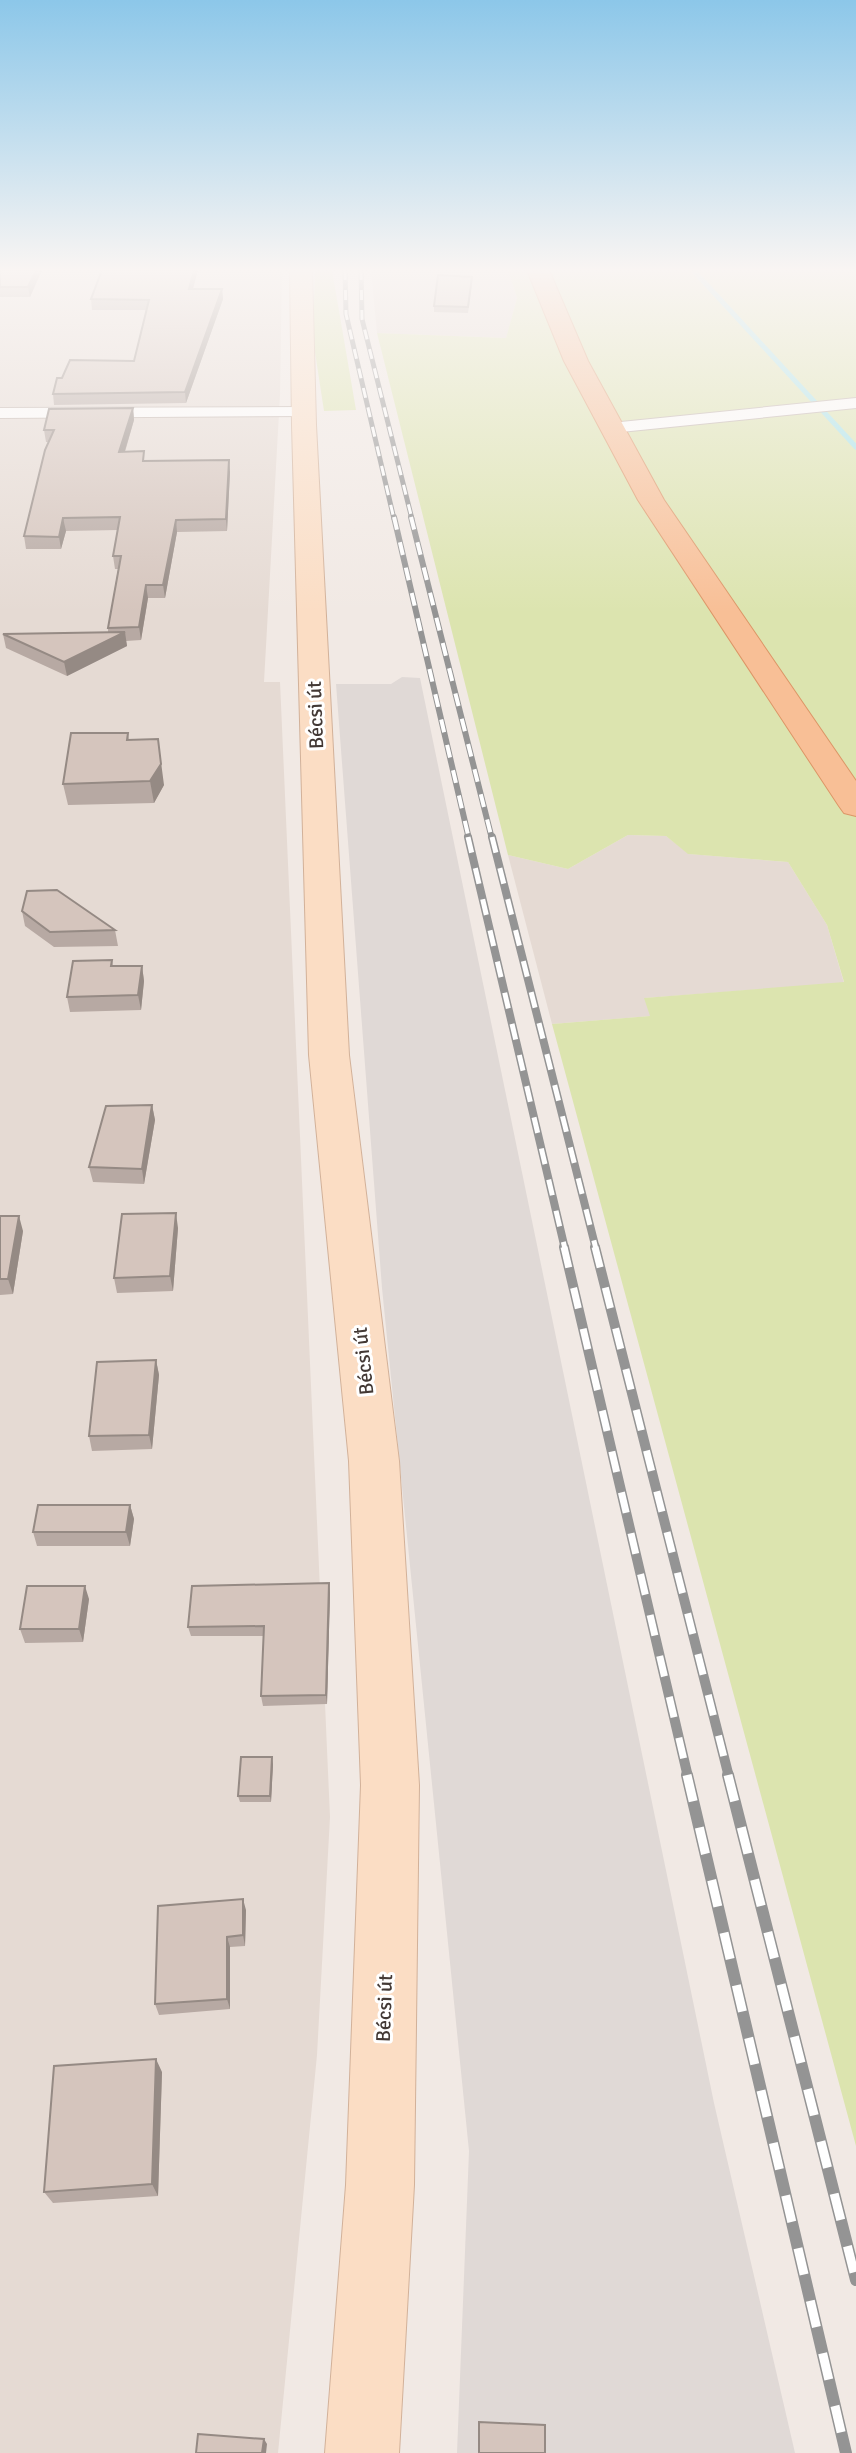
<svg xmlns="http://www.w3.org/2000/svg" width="856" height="2453" viewBox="0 0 856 2453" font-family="Signika,sans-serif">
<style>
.residential{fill:#e5dad3}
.industrial{fill:#e0d9d6}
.green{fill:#dce4af}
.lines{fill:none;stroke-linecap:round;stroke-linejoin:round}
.stream{stroke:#a3e4eb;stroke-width:5}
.street-casing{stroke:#bfb2ab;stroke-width:2}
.secondary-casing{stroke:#d2b199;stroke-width:2}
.primary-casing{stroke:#dc9667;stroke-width:2}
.street{fill:#fff;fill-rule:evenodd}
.secondary{fill:#fbddc4;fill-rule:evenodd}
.primary{fill:#f8bf96;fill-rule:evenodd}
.rail-far4-casing{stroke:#949494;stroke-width:5}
.rail-far3-casing{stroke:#949494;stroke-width:6}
.rail-far2-casing{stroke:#949494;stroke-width:8}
.rail-far1-casing{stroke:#949494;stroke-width:10}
.rail-casing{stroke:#949494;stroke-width:12}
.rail-far4{stroke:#fff;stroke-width:3;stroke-dasharray:10;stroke-linecap:butt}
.rail-far3{stroke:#fff;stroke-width:4;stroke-dasharray:13;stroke-linecap:butt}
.rail-far2{stroke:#fff;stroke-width:5;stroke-dasharray:16;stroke-linecap:butt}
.rail-far1{stroke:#fff;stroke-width:7;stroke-dasharray:21;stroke-linecap:butt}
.rail{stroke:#fff;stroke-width:9;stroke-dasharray:27;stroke-linecap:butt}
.wall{fill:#b7a9a3}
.shaded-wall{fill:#958a84}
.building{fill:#d5c5bd;stroke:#958a84;stroke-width:2}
.labels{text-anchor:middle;stroke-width:6;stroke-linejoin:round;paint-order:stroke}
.street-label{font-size:20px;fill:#433935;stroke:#fff}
</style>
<rect width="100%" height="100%" fill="#f1e9e4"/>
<!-- residential -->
<path class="residential" d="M0 270H282L280 395 264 682H280L330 1817 317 2055 278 2453H0Z
M371 270H508L517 298 506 338 377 333Z
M628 835 666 836 689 854 788 862 827 925 844 983 645 998 651 1016 552 1024 508 855 568 869Z"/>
<!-- industrial -->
<path class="industrial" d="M402 677 420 678 714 2103 795 2453H457L469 2151 382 1288 336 684H391Z"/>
<!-- green -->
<path class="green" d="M315 270H332L356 410 324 411 313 339Z
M508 270H856V2146L552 1024 650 1016 644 998 844 982 827 925 788 862 688 854 666 836 628 835 568 869 508 855 377 333 506 338 517 298Z"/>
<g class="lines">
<!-- stream -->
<path class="stream" d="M693 270 856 447"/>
<!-- street casing -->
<g class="street-casing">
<path id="street" d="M856 398V408L611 433 602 428 611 423Z
M303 407 309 408 312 412 309 416 0 418V408Z"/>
</g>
<!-- secondary casing -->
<g class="secondary-casing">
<path id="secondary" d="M290 270H312L316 425 349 1055 399 1461 419 1785 414 2185 399 2453H325L346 2185 361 1785 349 1461 309 1055 292 425Z"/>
</g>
<!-- primary casing -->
<g class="primary-casing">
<path id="primary" d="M527 270H549L588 361 664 500 856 781V816L844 813 839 806 638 500 564 361Z"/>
</g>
<!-- street -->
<use href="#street" class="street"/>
<!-- secondary -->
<use href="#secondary" class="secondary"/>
<!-- primary -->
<use href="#primary" class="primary"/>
<!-- rail-far4 casing -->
<g class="rail-far4-casing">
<path id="rail-far4" d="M345 270 346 314 394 519
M361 270 362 319 412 519"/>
</g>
<!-- rail-far3 casing -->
<g class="rail-far3-casing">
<path id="rail-far3" d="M394 517 469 839
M411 517 492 839"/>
</g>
<!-- rail-far2 casing -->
<g class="rail-far2-casing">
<path id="rail-far2" d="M468 837 565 1249
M492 837 596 1249"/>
</g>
<!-- rail-far1 casing -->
<g class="rail-far1-casing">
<path id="rail-far1" d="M564 1247 688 1777
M595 1247 729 1777"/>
</g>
<!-- rail casing -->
<g class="rail-casing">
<path id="rail" d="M687 1775 846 2453
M728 1775 856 2280"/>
</g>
<!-- rail-far4 -->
<use href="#rail-far4" class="rail-far4"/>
<!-- rail-far3 -->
<use href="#rail-far3" class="rail-far3"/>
<!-- rail-far2 -->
<use href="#rail-far2" class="rail-far2"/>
<!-- rail-far1 -->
<use href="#rail-far1" class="rail-far1"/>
<!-- rail -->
<use href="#rail" class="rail"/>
</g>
<!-- wall -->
<path class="wall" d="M0 270H42L30 297H0Z
M102 270H198L193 289H222L223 299 186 403 54 405 53 394 62 378 134 361 146 310H92L91 299Z
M472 283 468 313 434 312V306Z
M133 408 134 420 125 452 146 461 230 472 227 531 177 532 165 598H148L141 640 126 641 127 646 67 676 6 648 3 634 108 632V628L118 569H115L113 556 118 530 66 531 61 549H26L24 536 49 442H46L44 430Z
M128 733 129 740 164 785 154 803 68 805 63 784Z
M22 911 115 930 118 946 54 947 25 926Z
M112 960 113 966H142L144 981 141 1010 70 1012 67 997Z
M152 1105 155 1120 144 1184 93 1182 89 1167Z
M0 1216 23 1231 13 1294 0 1295Z
M178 1228 173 1291 117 1293 114 1278Z
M156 1360 159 1375 152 1449 92 1451 89 1436Z
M130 1505 134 1519 130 1546H37L33 1532Z
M329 1583 330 1593 327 1704 263 1706 261 1696 264 1636H191L188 1627Z
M89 1599 83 1642 25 1643 20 1629Z
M273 1764 271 1802H240L238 1796Z
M246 1910 245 1946 230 1947V2009L159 2015 155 2004Z
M162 2072 158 2196 53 2203 44 2192Z"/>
<!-- shaded-wall -->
<path class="shaded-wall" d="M36 270H42L30 297 28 287Z
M194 270H198L190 299 189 289Z
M222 289 223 299 186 403 185 392Z
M133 408 134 420 121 464 119 452Z
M229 460 230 472 227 531 226 519Z
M63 518 66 531 61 549 59 537Z
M176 520 177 532 165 598 163 585Z
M146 585 148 598 141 640 139 627Z
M125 632 127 646 67 676 64 662Z
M158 739 164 785 154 803 150 781Z
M142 966 144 981 141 1010 138 995Z
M152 1105 155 1120 144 1184 142 1169Z
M176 1213 178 1228 173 1291 170 1276Z
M19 1216 23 1231 13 1294 8 1279Z
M156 1360 159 1375 152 1449 149 1435Z
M130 1505 134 1519 130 1546 126 1532Z
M329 1583 330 1593 327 1704 326 1695Z
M85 1586 89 1599 83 1642 79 1629Z
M272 1757 273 1764 271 1802 270 1796Z
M243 1899 246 1910 245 1946 243 1935Z
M227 1937 230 1947V2009L227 1999Z
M156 2059 162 2072 158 2196 152 2184Z
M264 2439 267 2444 266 2453H262Z"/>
<!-- building -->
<path class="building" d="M0 270H36L28 287H0Z
M102 270H194L189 289H222L185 392 53 394 57 378H62L70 360 134 361 149 300 91 299Z
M438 275 472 277 468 307 434 306Z
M133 408 119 452 144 451 143 461 229 460 226 519 176 520 163 585H146L139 627 108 628 121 556H113L120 517 63 518 59 537 24 536 45 450 54 430H44L49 409Z
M125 632 64 662 3 634Z
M71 733H128L127 740 158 739 161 764 150 781 63 784Z
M57 890 115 930 50 932 22 911 27 891Z
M112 960 111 966H142L138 995 67 997 73 961Z
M152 1105 142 1169 89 1167 106 1106Z
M176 1213 170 1276 114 1278 122 1214Z
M0 1216H19L8 1279H0Z
M156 1360 149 1435 89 1436 97 1362Z
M38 1505H130L126 1532H33Z
M329 1583 326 1695 261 1696 264 1626 188 1627 192 1586Z
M27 1586H85L79 1629H20Z
M241 1757H272L270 1796H238Z
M243 1899V1935L227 1937V1999L155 2004 158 1906Z
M156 2059 152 2184 44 2192 54 2066Z
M479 2422 545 2425V2453H479Z
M198 2434 264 2439 262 2453H196Z"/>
<!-- sky -->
<linearGradient id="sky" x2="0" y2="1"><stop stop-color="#8cc7e9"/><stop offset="0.44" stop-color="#f9f5f3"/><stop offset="1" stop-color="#f9f5f3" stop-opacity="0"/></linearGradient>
<rect width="856" height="613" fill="url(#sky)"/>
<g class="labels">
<!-- street labels -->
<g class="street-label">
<text transform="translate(315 715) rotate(-92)" y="7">Bécsi út</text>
<text transform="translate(363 1361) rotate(-96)" y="7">Bécsi út</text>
<text transform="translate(384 2008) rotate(-88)" y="7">Bécsi út</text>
</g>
</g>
</svg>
